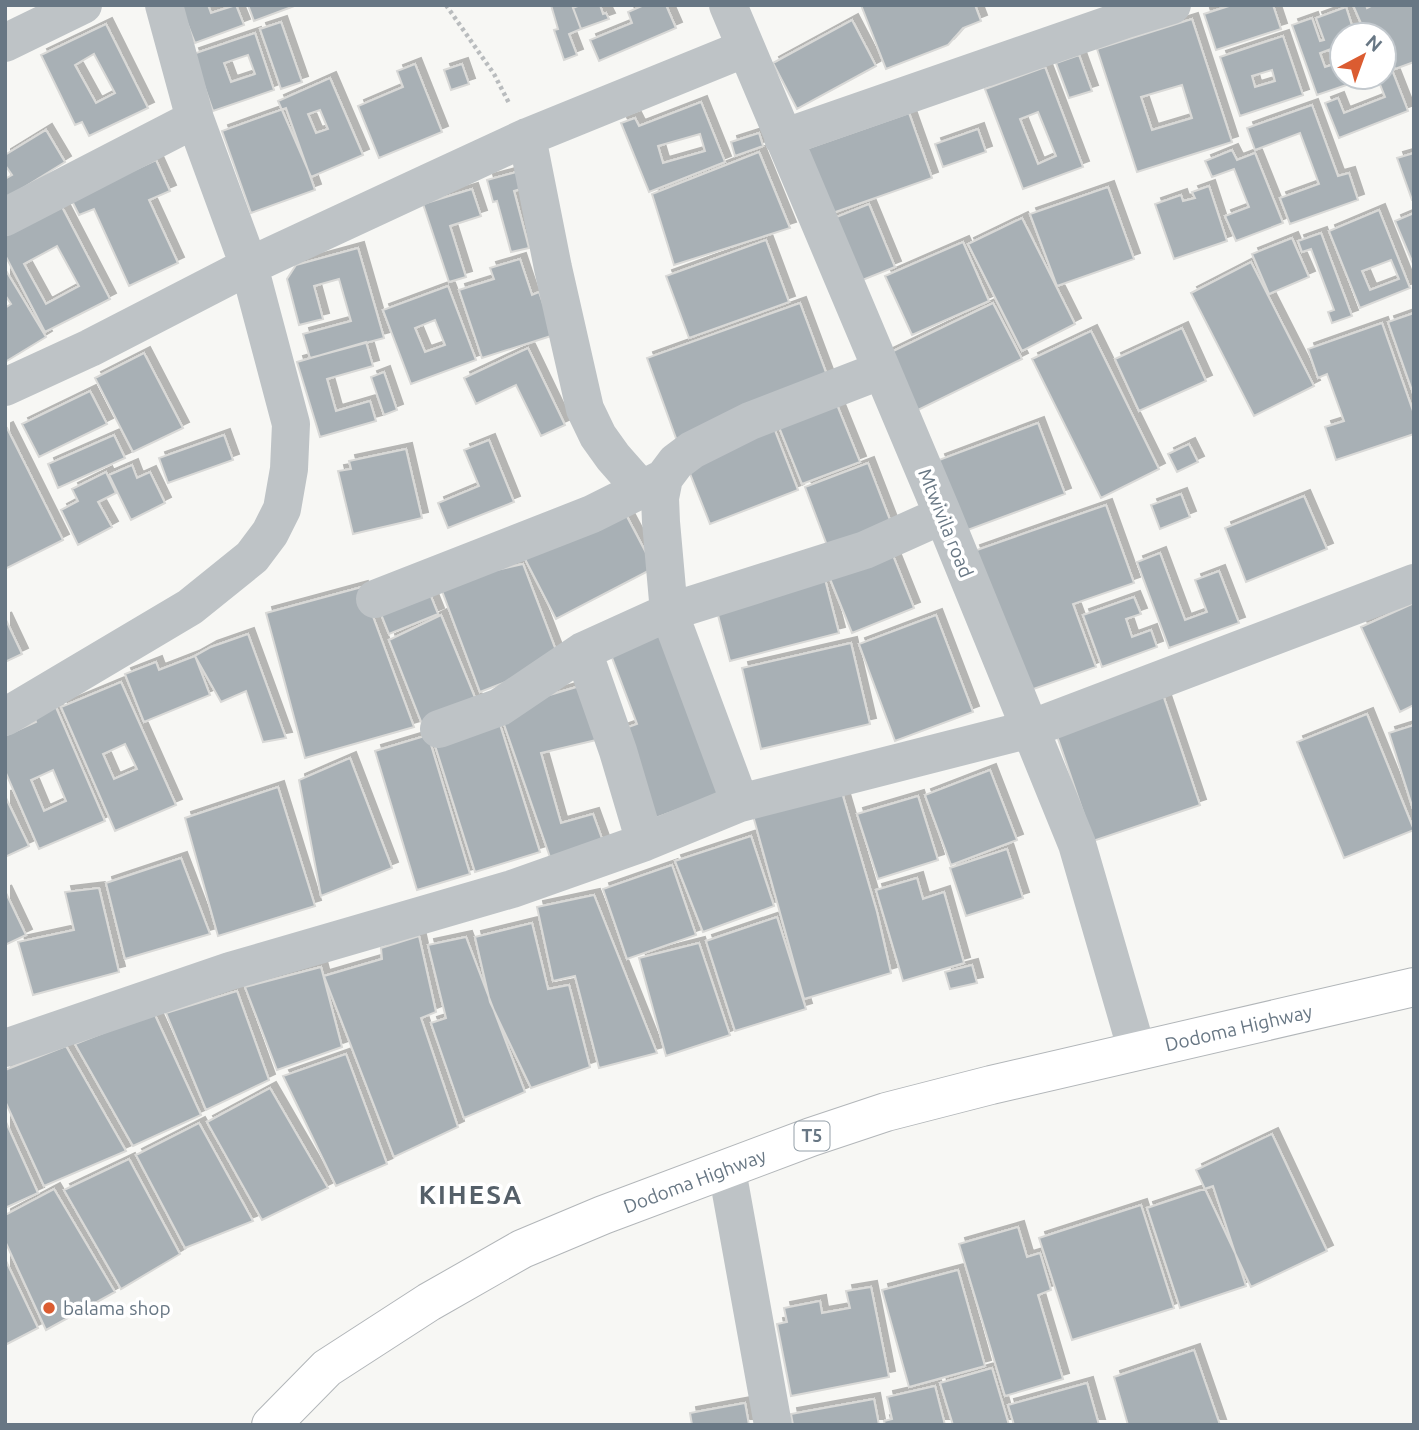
<svg xmlns="http://www.w3.org/2000/svg" width="1419" height="1430" viewBox="0 0 1419 1430" font-family="Ubuntu,sans-serif">
<style>
.building{fill:#a8b0b5;stroke:#d9d9d7;stroke-width:2;fill-rule:evenodd;filter:url(#shadow)}
.lines{fill:none;stroke-linecap:round;stroke-linejoin:round}
.highway-casing{stroke:#b2b6b9;stroke-width:40}
.path{stroke:#b9bcbe;stroke-width:4.5;stroke-dasharray:3.5 3.5;stroke-linecap:butt}
.minor{stroke:#bec3c6;stroke-width:38}
.highway{stroke:#fff;stroke-width:38}
.poi-dot{fill:#db5c31;stroke:#fff;stroke-width:2.5}
.labels{text-anchor:middle;stroke-width:7;stroke-linejoin:round;paint-order:stroke}
.shield{fill:#fff;stroke:#95a0a9;stroke-width:2}
.shield-label{font-size:18px;font-weight:bold;fill:#687784}
.street-label{font-size:19px;fill:#687784;stroke:#fff}
.poi-label{font-size:19px;fill:#687784;stroke:#fff;text-anchor:start}
.district-label{font-size:26px;font-weight:bold;letter-spacing:2px;fill:#556069;stroke:#fff}
</style>
<defs>
<filter id="shadow"><feDropShadow dx="6" dy="-6" stdDeviation="0" flood-color="#0004"/></filter>
</defs>
<rect width="100%" height="100%" fill="#f7f7f4"/>
<!-- building -->
<path class="building" d="M180 5H208L211 13 236 5 244 25 195 43Z
M248 5H297L254 21Z
M551 5H572L581 29 569 34 577 55 564 60 554 30 558 29Z
M580 5H600L603 14 606 13 609 19 581 29 573 8Z
M644 5H666L676 28 599 61 590 40 632 23 628 12Z
M861 5H975L981 21 963 28 948 45 886 69Z
M1232 5H1273L1281 29 1216 50 1204 14Z
M1353 5H1366L1367 8 1373 5H1414V62L1395 69 1384 44V35H1366Z
M1346 7 1355 35H1342V77H1370L1317 95 1292 25 1312 18 1320 41 1324 40 1316 18ZM1336 47 1341 62 1325 67 1320 53Z
M1192 19 1232 142 1137 172 1097 49ZM1182 85 1192 118 1152 130 1141 97Z
M852 20 876 66 797 109 773 63Z
M281 22 302 82 281 89 260 29Z
M106 24 148 108 89 136 82 122 75 125 41 55ZM94 54 115 93 96 103 75 65Z
M255 33 274 90 213 111 193 54ZM248 55 255 74 231 82 224 63Z
M1283 36 1303 95 1240 116 1220 57ZM1272 70 1275 81 1255 87 1252 76Z
M1079 55 1092 91 1069 98 1056 63Z
M415 64 442 132 379 158 358 106 403 87 397 71Z
M462 64 469 84 451 90 444 70Z
M1390 65 1408 111 1339 138 1325 103 1338 98 1344 113 1385 97 1377 77H1384V67Z
M1045 67 1083 167 1023 189 985 89ZM1038 112 1056 156 1038 164 1020 119Z
M330 78 363 155 311 177 278 101ZM320 110 328 129 316 133 308 114Z
M701 102 725 162 649 192 621 123 635 118 639 126ZM700 134 705 151 663 163 658 146Z
M1312 105 1338 176 1349 173 1358 200 1290 224 1280 198 1319 184 1300 133 1255 150 1247 128Z
M286 108 315 190 251 213 222 131Z
M909 113 932 178 827 215 803 150Z
M978 129 986 152 943 167 935 144Z
M46 130 65 162 5 199V179L12 175 5 165V155Z
M759 133 763 146 735 156 731 142Z
M1232 150 1237 160 1255 153 1283 223 1236 241 1225 216 1249 207 1234 169 1212 177 1205 161Z
M759 152 790 228 674 265 652 194Z
M1414 153V200H1412L1397 158Z
M156 160 170 191 149 200 178 263 129 286 94 209 79 215 71 199Z
M520 171 524 188 514 191 529 248 511 252 497 201 493 202 487 180Z
M1209 186 1227 241 1174 259 1155 204 1181 195 1183 201 1195 198 1192 192Z
M1108 187 1134 259 1057 286 1030 214Z
M472 189 481 216 450 226 466 277 449 282 423 204Z
M869 204 895 267 855 283 829 220Z
M62 207 110 299 45 332 5 255V236ZM57 246 79 286 46 304 24 264Z
M1379 210 1410 288 1360 308 1329 231ZM1391 260 1399 279 1370 290 1362 271Z
M1414 213V266L1395 221Z
M1022 218 1075 324 1022 351 968 244Z
M1321 233 1352 316 1332 323 1328 312 1334 310 1311 249 1302 252 1298 241Z
M1292 238 1309 277 1269 294 1252 254Z
M766 240 789 302 689 338 666 276Z
M963 242 989 301 912 335 885 276Z
M358 248 384 338 310 358 303 334 351 321 339 279 314 286 323 319 299 325 287 279 296 265Z
M520 259 532 295 539 292 554 335 482 358 459 290 494 279 490 268Z
M1251 262 1314 386 1254 416 1191 293Z
M5 269 46 337 5 362V308L11 304 5 295Z
M448 286 476 360 411 384 383 310ZM435 320 445 345 425 352 415 328Z
M800 303 831 386 677 441 647 358Z
M993 303 1022 359 916 411 887 354Z
M1414 313V396L1388 322Z
M1382 323 1414 414V434L1336 460 1325 427 1344 421 1327 374 1318 378 1308 349Z
M1182 328 1206 381 1139 411 1115 359Z
M1091 331 1159 469 1101 498 1032 359Z
M366 342 373 366 327 379 336 411 370 401 376 421 320 437 297 362Z
M528 348 565 425 541 436 516 385 476 404 464 378Z
M144 353 183 428 133 452 95 378Z
M384 372 397 410 384 415 371 377Z
M90 391 107 424 39 457 22 424Z
M833 395 860 462 802 484 775 417Z
M1038 423 1065 494 965 531 939 460Z
M7 428 63 540 5 569V429Z
M774 428 798 490 710 524 685 461Z
M114 435 125 458 58 488 48 464Z
M224 435 233 460 168 483 159 458Z
M489 440 514 502 448 528 438 503 479 486 464 450Z
M1189 444 1198 462 1177 472 1168 454Z
M406 449 422 518 353 534 338 471 351 469 349 461Z
M868 463 895 533 831 556 805 487Z
M132 465 137 478 150 472 165 503 131 520 109 475Z
M106 472 116 493 98 502 112 527 78 545 61 510 78 501 72 489Z
M1181 494 1190 517 1160 529 1151 505Z
M1304 496 1327 549 1246 582 1225 528Z
M1106 505 1134 583 1073 604 1096 667 1025 692 974 551Z
M623 509 654 568 556 619 525 559Z
M888 543 914 608 852 633 826 569Z
M1160 553 1185 620 1207 612 1195 580 1219 571 1239 623 1169 648 1137 562Z
M523 564 560 661 480 692 439 583Z
M822 568 839 633 730 661 713 596Z
M426 584 438 614 389 634 377 604Z
M362 587 414 727 305 758 266 613Z
M1134 597 1141 614 1126 619 1132 637 1151 630 1157 647 1102 667 1083 615Z
M1414 603V705L1400 712 1361 627Z
M441 615 476 700 422 724 389 640Z
M936 615 973 712 895 741 859 644Z
M5 618 22 654 5 662Z
M668 624 731 790 653 819 620 730 637 724 608 647Z
M248 634 286 738 263 742 246 691 221 702 195 656 211 647Z
M851 643 870 724 761 749 742 668Z
M195 656 210 695 144 722 125 674 156 662 159 670Z
M121 682 176 805 115 831 61 707ZM125 744 137 769 114 779 103 754Z
M590 683 609 737 541 753 561 823 593 814 605 847 551 860 499 710Z
M1162 692 1200 805 1093 841 1054 727Z
M55 705 105 821 39 849 5 771V729L7 735 36 722 33 714ZM53 770 66 801 44 811 31 780Z
M1367 714 1414 830 1344 858 1297 742Z
M497 715 540 852 475 872 432 736Z
M1414 725V812L1389 733Z
M428 735 470 874 417 890 375 751Z
M350 758 392 868 321 896 299 780Z
M990 770 1017 840 951 865 925 795Z
M840 786 877 912 891 973 804 999 752 812Z
M278 787 315 906 218 936 185 818Z
M5 796 29 846 5 857Z
M918 796 938 860 878 879 857 814Z
M751 836 774 906 703 932 675 861Z
M1007 849 1023 898 966 916 950 868Z
M181 858 210 934 125 959 106 883Z
M672 865 696 935 627 959 603 889Z
M917 878 923 899 944 892 964 963 903 981 876 890Z
M99 888 119 972 33 995 18 942 74 930 65 892Z
M5 891 26 935 5 945Z
M594 895 657 1053 599 1068 575 976 553 981 537 907Z
M777 917 806 1009 735 1031 706 941Z
M532 923 548 989 569 985 590 1067 531 1088 490 1002 475 937Z
M419 936 436 1012 421 1018 458 1127 394 1157 324 976 382 959 381 948Z
M466 937 525 1092 464 1118 431 1023 446 1018 428 945Z
M699 943 730 1035 666 1056 639 958Z
M972 965 977 983 950 989 945 972Z
M321 967 342 1047 277 1070 245 987Z
M237 991 269 1080 206 1110 166 1013Z
M154 1013 201 1115 133 1146 75 1044Z
M66 1046 126 1151 44 1186 5 1101V1070Z
M346 1054 387 1164 336 1186 283 1076Z
M270 1088 328 1188 262 1220 207 1122Z
M5 1120 38 1193 5 1208Z
M199 1123 253 1221 185 1248 136 1155Z
M1272 1134 1327 1251 1251 1287 1196 1170Z
M129 1159 180 1254 121 1289 64 1190Z
M1213 1186 1246 1286 1180 1308 1147 1208Z
M54 1189 115 1292 46 1330 5 1241V1215Z
M1141 1205 1174 1308 1072 1340 1039 1238Z
M1018 1227 1027 1257 1040 1253 1051 1290 1038 1295 1063 1379 1005 1396 959 1244Z
M5 1259 38 1328 5 1345Z
M958 1270 985 1366 909 1387 882 1290Z
M871 1287 889 1377 791 1396 777 1324 787 1322 784 1308 820 1301 822 1313 850 1308 846 1291Z
M1194 1350 1220 1425H1128L1114 1377Z
M992 1368 1009 1425H953L940 1383Z
M1087 1383 1099 1425H1014L1008 1405Z
M935 1386 945 1425H885L884 1421 892 1419 887 1397Z
M874 1399 879 1425H793L791 1414Z
M745 1403 749 1425H692L690 1413Z"/>
<g class="lines">
<!-- highway casing -->
<g class="highway-casing">
<g id="highway">
<path id="s1" d="M271 1425 327 1368 429 1302 522 1249 603 1215 811 1137 886 1112 991 1085 1414 987"/>
</g>
</g>
<!-- path -->
<path class="path" d="M446 5 494 74 510 105"/>
<!-- minor -->
<path class="minor" d="M728 5 943 515 1077 844 1137 1051
M5 43 83 5
M527 137 553 268 585 409 598 436 613 457 642 490
M783 138 1126 19 1172 5
M5 217 195 119
M5 387 90 348 249 266 432 181 527 137 746 48
M375 599 592 514 662 479
M583 651 618 751 645 842
M5 717 190 607 252 557 270 533 282 509 289 469 291 424 249 266 195 119 164 5
M439 729 500 707 583 651 669 612 865 550 943 515
M740 803 669 612 661 522 660 498 664 478 676 462 692 450 750 421 882 370
M5 1048 230 971 512 889 645 842 740 803 1030 729 1414 583
M727 1170 773 1425"/>
<!-- highway -->
<use href="#highway" class="highway"/>
</g>
<!-- markers -->
<circle class="poi-dot" cx="49" cy="1308" r="7"/>
<g class="labels">
<!-- shield labels -->
<rect class="shield" x="794.5" y="1121.5" width="35" height="29" rx="5"/>
<g class="shield-label">
<text x="812" y="1142">T5</text>
</g>
<!-- street labels -->
<g class="street-label">
<text transform="translate(946 523) rotate(68)" y="7">Mtwivila road</text>
<text dy="7" stroke="none"><textPath href="#s1" startOffset="1060">Dodoma Highway</textPath></text>
<text dy="7" stroke="none"><textPath href="#s1" startOffset="494">Dodoma Highway</textPath></text>
</g>
<!-- poi labels -->
<g class="poi-label">
<text x="63" y="1315">balama shop</text>
</g>
<!-- district labels -->
<g class="district-label">
<text x="471" y="1204">KIHESA</text>
</g>
</g>
<!-- border -->
<rect width="1419" height="1430" fill="none" stroke="#687784" stroke-width="14"/>
<!-- north arrow -->
<g transform="translate(1363 56) rotate(41)"><circle r="33" fill="#ffffff" stroke="#c3c9ce" stroke-width="2"/>
<path d="M0-5L12 26L0 18L-12 26Z" fill="#db5c31"/>
<text y="-10" font-size="19" font-weight="bold" text-anchor="middle" fill="#687784">N</text>
</g>
</svg>
